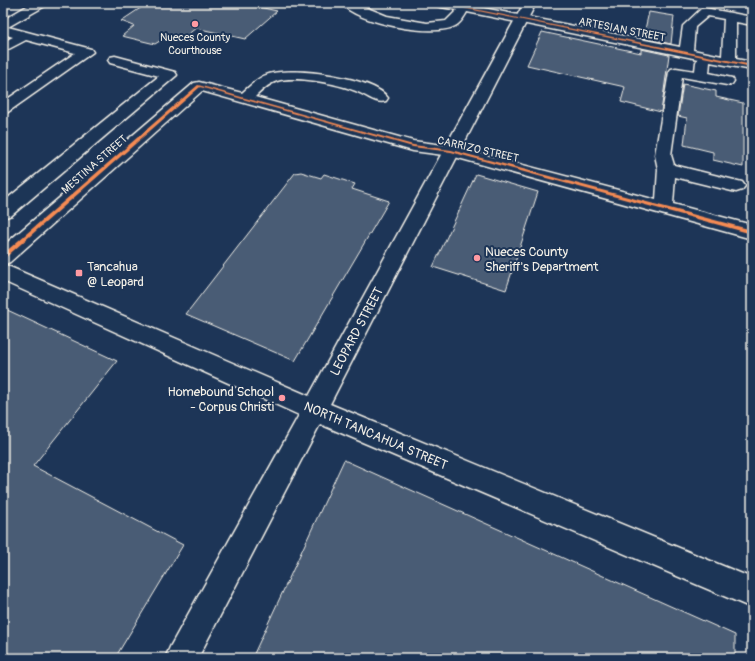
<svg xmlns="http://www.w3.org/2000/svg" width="755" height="661" viewBox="0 0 755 661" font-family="Pangolin,sans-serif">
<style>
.building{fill:#485b74;stroke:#f4f1e8}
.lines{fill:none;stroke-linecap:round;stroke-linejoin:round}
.minor-casing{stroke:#f4f1e8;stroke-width:3}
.major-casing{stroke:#f4f1e8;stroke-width:3}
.minor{fill:#1d3557;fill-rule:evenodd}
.major{fill:#1d3557;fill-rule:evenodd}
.cycleway-casing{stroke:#1d3557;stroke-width:3}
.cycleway{fill:#f68b52;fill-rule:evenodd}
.poi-dot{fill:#ff9aa2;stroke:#1d3557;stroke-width:1.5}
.labels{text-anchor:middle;stroke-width:4;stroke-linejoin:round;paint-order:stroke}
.far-street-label{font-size:11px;fill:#f4f1e8;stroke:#1d3557}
.far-poi-label{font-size:11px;fill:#f4f1e8;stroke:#1d3557}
.poi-label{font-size:13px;fill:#f4f1e8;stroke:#1d3557;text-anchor:start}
.street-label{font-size:13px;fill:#f4f1e8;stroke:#1d3557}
</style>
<rect width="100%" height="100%" fill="#1d3557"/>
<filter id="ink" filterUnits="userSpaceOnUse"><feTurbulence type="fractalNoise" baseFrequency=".025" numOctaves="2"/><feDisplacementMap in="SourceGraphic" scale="8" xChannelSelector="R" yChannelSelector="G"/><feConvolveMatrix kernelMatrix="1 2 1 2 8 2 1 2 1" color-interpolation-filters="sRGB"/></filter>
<g filter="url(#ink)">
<!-- building -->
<path class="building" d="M148 3H241L277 11 245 39 196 28 183 38 169 35 155 44 122 36 134 26 121 21Z
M649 12 674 16 671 44 643 38Z
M542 32 641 53V49L669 55 661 112 621 102 625 87 527 65Z
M683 84 716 91V97L743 103V167L713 160V152L684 145 687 118 678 116Z
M301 172 321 178 324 174 355 184 352 189 389 201 295 361 186 314 295 173Z
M476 174 538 192 506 290 433 267Z
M3 308 117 361 33 466 183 545 115 658H3Z
M344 460 735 635V658H252Z"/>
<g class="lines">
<!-- minor casing -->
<g class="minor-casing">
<path id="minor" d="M32 3H47L45 6 8 27 91 49 93 52 8 112 3 114V102L75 53 26 40 3 52V42L13 37 3 34V20Z
M341 3H355L387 16 427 23 446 21 457 10 436 6 434 3H458L680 47 683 26 701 9 705 8 752 17V25L736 22V59L752 62V70L710 62 709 73 732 78 734 81 732 84 727 85 682 77 671 155 674 165 742 182 745 186 742 190 736 192 675 177 673 204 752 225V239L451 156 413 151 202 91 10 262 3 265V246L194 83 199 82 242 93C250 86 258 77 269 74 292 66 374 77 388 98L386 101C376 104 368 96 358 92 341 84 295 75 277 81 268 84 261 91 255 97L413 141 451 146 656 200 658 169 655 155 669 72 671 69 676 68 695 71 696 62 698 59 467 12C464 17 461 23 455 26 434 38 355 23 341 3ZM708 16 724 19 722 56 693 50 695 27Z
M115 56 175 72 177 75 12 215 6 217 3 216V202L159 76 110 63 108 60 110 57Z"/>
</g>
<!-- major casing -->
<g class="major-casing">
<path id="major" d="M524 3H536L330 404 752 578V608L320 424 198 658H165L170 647 299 415 3 281V264L309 396Z"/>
</g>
<!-- minor -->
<use href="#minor" class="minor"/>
<!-- major -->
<use href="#major" class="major"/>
<!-- cycleway casing -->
<g class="cycleway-casing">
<path id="cycleway" d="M439 3H444L752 65V67Z
M198 85 413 145 451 150 752 230V234L451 152 413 147 200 87 5 258 3 259V254Z"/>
</g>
<!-- cycleway -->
<use href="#cycleway" class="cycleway"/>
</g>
</g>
<!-- markers -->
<g class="poi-dot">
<circle cx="195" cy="24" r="4"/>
<circle cx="477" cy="258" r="4"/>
<rect x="75" y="269" width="8" height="8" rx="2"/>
<circle cx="282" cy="398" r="4"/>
</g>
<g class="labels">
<!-- far-street labels -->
<g class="far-street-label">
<text transform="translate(622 29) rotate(11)" y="4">ARTESIAN STREET</text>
<text transform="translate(478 149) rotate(13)" y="4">CARRIZO STREET</text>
<text transform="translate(94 164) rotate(-41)" y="4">MESTINA STREET</text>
</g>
<!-- far-poi labels -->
<g class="far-poi-label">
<text x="195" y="41">Nueces County<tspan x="195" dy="13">Courthouse</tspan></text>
</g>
<!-- poi labels -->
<g class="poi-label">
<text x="485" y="256">Nueces County<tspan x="485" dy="15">Sheriff's Department</tspan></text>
<text x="87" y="271">Tancahua<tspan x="87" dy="15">@ Leopard</tspan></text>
<text x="274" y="396" text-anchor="end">Homebound School<tspan x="274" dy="15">- Corpus Christi</tspan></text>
</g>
<!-- street labels -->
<g class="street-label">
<text transform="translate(356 331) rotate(-62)" y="5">LEOPARD STREET</text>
<text transform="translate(376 435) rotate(23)" y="5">NORTH TANCAHUA STREET</text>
</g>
</g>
<!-- margin -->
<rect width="755" height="661" fill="none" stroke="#1d3557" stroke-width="16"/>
<rect x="8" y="8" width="739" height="645" fill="none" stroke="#f4f1e8" stroke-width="1.5" filter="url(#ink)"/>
</svg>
